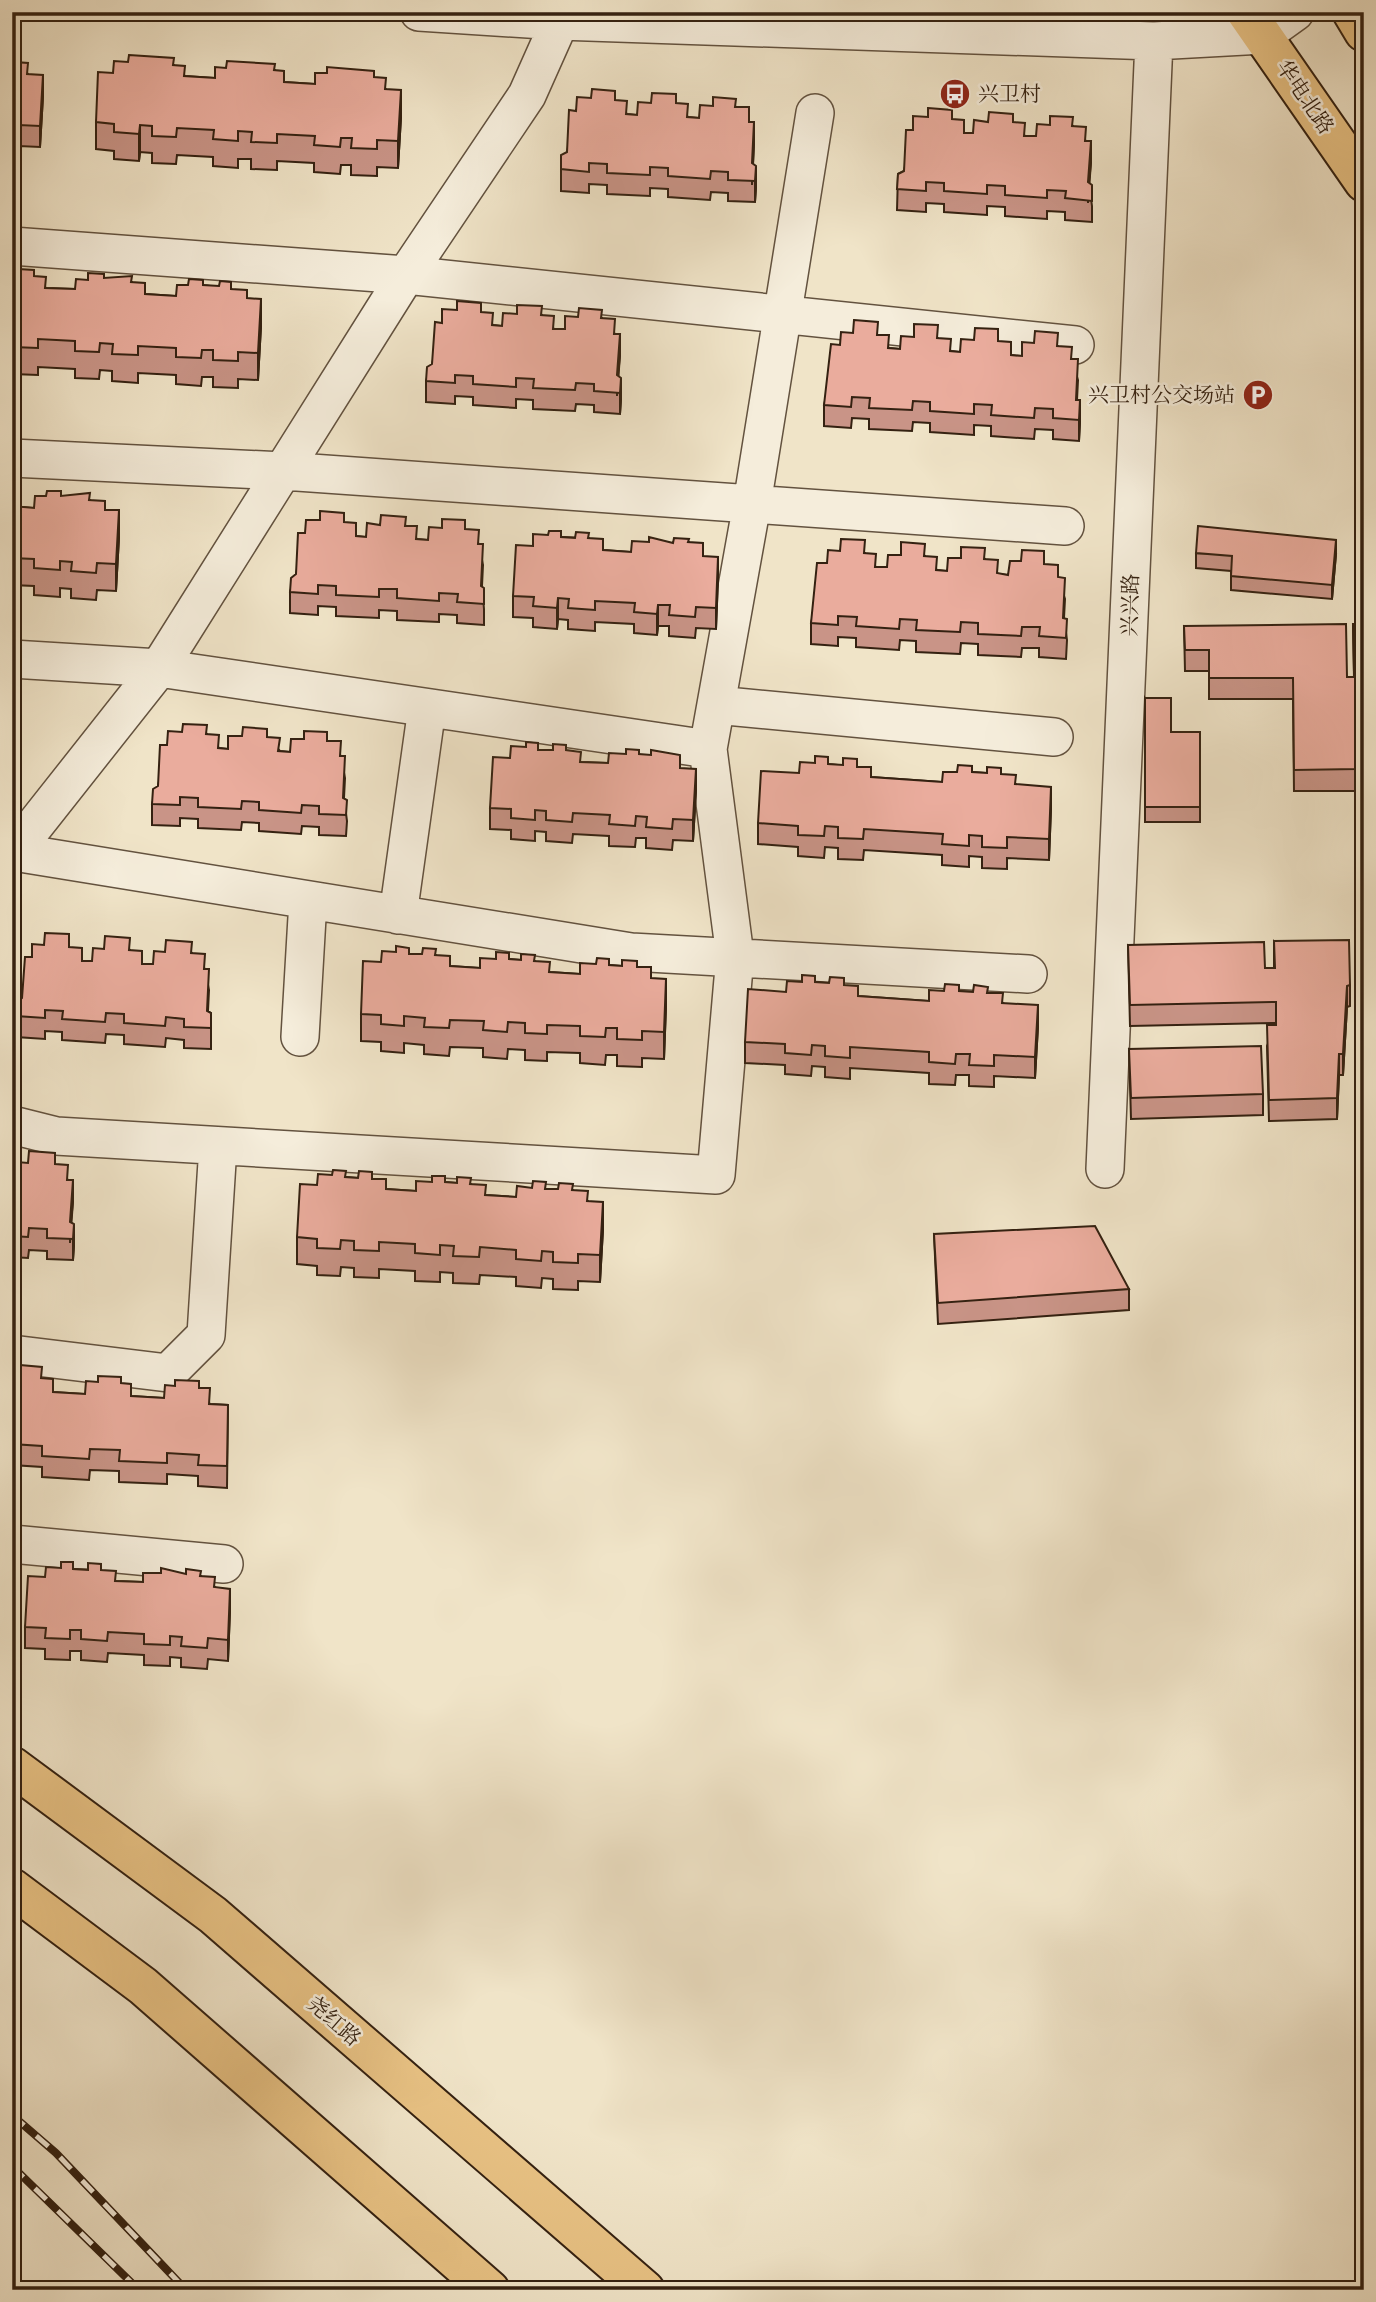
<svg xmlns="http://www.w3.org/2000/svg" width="1376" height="2302" viewBox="0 0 1376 2302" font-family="'IM FELL French Canon','Noto Serif SC',serif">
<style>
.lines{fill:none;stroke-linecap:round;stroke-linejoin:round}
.minor-casing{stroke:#63523f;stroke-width:40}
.major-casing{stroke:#342111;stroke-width:42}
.minor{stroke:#f5eddb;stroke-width:37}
.major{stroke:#e8c284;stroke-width:38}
.rail-casing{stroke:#342111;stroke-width:8}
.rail{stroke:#f5eddb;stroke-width:5;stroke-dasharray:16;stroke-linecap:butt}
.wall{fill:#c99487;stroke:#342111;stroke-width:2}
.shaded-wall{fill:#a4786e;stroke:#342111;stroke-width:2}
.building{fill:#eaac9d;stroke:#342111;stroke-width:2}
.labels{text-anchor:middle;stroke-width:5;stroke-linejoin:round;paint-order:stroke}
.poi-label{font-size:21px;fill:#342111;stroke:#f5eddb;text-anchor:start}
.street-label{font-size:21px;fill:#342111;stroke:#f5eddb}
</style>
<rect width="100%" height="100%" fill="#f0e4c8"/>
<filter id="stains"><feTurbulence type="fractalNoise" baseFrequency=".00286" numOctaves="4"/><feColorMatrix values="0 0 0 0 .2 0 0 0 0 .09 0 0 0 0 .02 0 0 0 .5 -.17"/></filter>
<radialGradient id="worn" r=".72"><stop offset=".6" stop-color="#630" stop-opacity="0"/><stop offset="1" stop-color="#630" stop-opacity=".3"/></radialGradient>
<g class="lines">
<!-- minor casing -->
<g class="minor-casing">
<path id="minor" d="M419 12 559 21 1154 41 1263 35 1295 12
M12 246 406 275 1075 345
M12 458 283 471 1065 526
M12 659 159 668 708 749
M716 705 1054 737
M14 852 631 952 1028 974
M12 854 159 668 406 275 527 95 564 12
M398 915 427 708
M300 1037 308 900
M12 1125 56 1136 716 1175 735 956 708 749 752 504 815 113
M1105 1169 1154 41
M12 1354 168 1373 206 1335 218 1146
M12 1544 224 1564"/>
</g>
<!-- major casing -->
<g class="major-casing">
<path id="major" d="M1246 12 1364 182
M1352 12 1364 32
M12 1766 213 1915 645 2290
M12 1888 143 1986 490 2290"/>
</g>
<!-- minor -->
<use href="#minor" class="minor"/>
<!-- major -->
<use href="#major" class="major"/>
<!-- rail casing -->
<g class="rail-casing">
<path id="rail" d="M12 2115 56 2153 186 2290
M12 2166 139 2290"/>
</g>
<!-- rail -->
<use href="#rail" class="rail"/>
</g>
<!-- wall -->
<path class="wall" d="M12 55 16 62 28 74 43 96 40 147 19 146V156L12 155Z
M174 65 185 76 215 78 275 70 284 82 315 84 374 77 386 89 401 117 398 168 377 167V176L351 175V165H341L340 174 314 172V163L277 161V170L251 169V159H238V168L213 166V157L177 155 176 164 152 163V153L140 152 139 161 114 159V151L96 149V122L113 73Z
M615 100 627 114 637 115 676 103 688 117 699 118 736 107 749 122 754 143 753 164 756 187 755 202 728 201V193L711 192 710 200 668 197V189L650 188V196L607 194V185L589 184V193L561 191V169L567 152 576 111Z
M952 119 964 133H973L1013 122 1025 136H1036L1073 126 1086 141 1091 162 1089 183 1092 206V222L1065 220V212L1047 211V219L1005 216V207L987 206V215L944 212V204L926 203V212L897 210 898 174 904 171 913 130Z
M12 273 34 276 46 288 75 289 88 280 104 278 132 282 145 294 176 296 188 285H203L231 289 247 298 261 326 258 380 238 379V388L213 387V377H202L201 386 176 384V375L138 373V383L112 381V371L100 370 99 379 75 378V369L38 367V375L13 374Z
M457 310 481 312 493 325 502 326 542 315 554 329H565L602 318 615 334 620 355 618 376 621 399 620 414 594 412V405L576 404 575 411 533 409V400L516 399V408L473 405V397L455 396V404L426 402V381L432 364 442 323Z
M853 333 878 335 889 348 900 349 938 338 951 351 960 352 998 341 1011 355 1022 356 1058 346 1072 359 1078 380 1077 400 1080 421 1079 441 1053 439V430L1035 429 1034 439 991 436V426L974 425V435L930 432V423L913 422 912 431 869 429V419L852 418 851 428 824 426V405L840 345Z
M46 496H61L90 500 105 510 119 537 116 591 97 590 96 600 71 598V589L60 588V597L34 595V586L12 585V506L34 508Z
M344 522 356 536 366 537 406 526 417 539 428 540 465 529 479 544 483 565 482 586 484 609V625L457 623V615L439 614V622L397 620V611L379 610V618L336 616V607L318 606V615L290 613V592L296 574 305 533Z
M561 537 589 538 603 550 631 552 673 543 689 542 703 556 718 578 716 629 696 628 695 638 669 636V626H658L657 635 634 633V624L595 622V631L568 629V620L558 619 557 629 533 627V618L513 617V596L533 546Z
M840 551 865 553 876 567H887L925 556 937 570 947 571 985 559 998 574 1008 575 1044 564 1058 577 1065 599 1064 618 1067 640 1066 659 1039 657V648H1022L1021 657 978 655V644L961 643 960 654 916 652V641L900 640 899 650 856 647V638L838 637V646L811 644V623L827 563Z
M1196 553 1336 554 1332 599 1231 590V571L1196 568Z
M1353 624H1364V706H1357V791H1294L1293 699H1209V671H1185L1184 626 1347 677H1354Z
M1145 698 1171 732H1200V822H1145Z
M207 734 219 748 228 749 267 737 280 751 290 752 327 741 341 756 345 778 344 798 347 821 346 836 319 835V827L302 826 301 834 259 831V823L242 822 241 830 198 828V819L180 818V826L152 825V804L158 786 167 745Z
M538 750H566L581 762 608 763 639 754 680 768 696 790 693 841 673 840 672 850 646 848V838H636L635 847 609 846V836L573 834 572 843 546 841V832L535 831V841L511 839V830L490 829V808L510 758Z
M828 764 857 767 871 777 942 782 957 772H972L1001 774 1051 808 1049 860 1007 858V869L982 868V857L969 856V867L942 865V855L864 850 863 860 838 859V848L825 847 824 858 798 856V847L758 844V823L799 773Z
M1274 941 1350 985V1006L1347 1007 1343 1075H1339L1337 1119 1269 1121 1267 1046 1276 1023 1130 1026 1128 945 1265 968H1274Z
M69 947 82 961H92L130 950 142 964H153L192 953 205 969 209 990 208 1011 211 1013V1049L184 1048V1040L166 1038 165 1047 124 1044V1035L106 1034 105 1043 62 1040V1032L45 1031V1039L16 1037 17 1002 22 998 32 957Z
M409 954 436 955 450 966 480 968 509 959 535 961 550 972 580 974 609 965 637 967 651 978 666 1006 664 1059 642 1058V1067L617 1066V1055H606L605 1065 580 1063V1053L547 1052V1061L525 1060V1050L508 1049 507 1059 483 1057V1048L450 1047 449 1056 424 1054V1045L404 1043V1053L381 1051V1042L361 1041V1014L381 962Z
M815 982 844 985 858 996 929 1001 944 991H959L988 993 1038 1026 1035 1078 994 1076V1087L969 1086V1075H956L955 1085 929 1084V1073L850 1068V1079L825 1077V1067L812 1066 811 1076 785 1074V1065L745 1063V1042L786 992Z
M1129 1049 1263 1094V1115L1131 1119Z
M55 1164 68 1180 73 1201 71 1222 74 1245 73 1260 47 1259V1251L29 1250 28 1258 12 1257V1175L16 1176Z
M346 1177 372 1179 386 1189 416 1191 445 1182 471 1184 486 1195 516 1197 546 1189 573 1190 588 1201 603 1229 600 1282 578 1281V1290L553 1289V1279L542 1278 541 1288 516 1286V1277L480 1275 479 1284 453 1283V1273L440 1272V1282L415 1281V1271L379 1269V1278L354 1277V1268L341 1267 340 1276 317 1275V1266L297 1264V1237L317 1185Z
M934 1234 1129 1289V1310L938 1324Z
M12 1375 42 1379 53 1392 85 1394 121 1383 131 1396 164 1398 199 1388 210 1404 228 1405 227 1488 198 1486V1476L167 1474V1484L119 1482V1471L90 1470 89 1480 42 1477V1467L12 1465Z
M73 1569 101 1570 116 1581 143 1582 186 1574 201 1576 215 1587 230 1610 228 1661 208 1659 207 1669 181 1667V1658L170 1657V1666L144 1665V1655L108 1653 107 1662 81 1660V1651H70V1660L45 1659V1649L25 1648V1627L45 1577Z"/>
<!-- shaded-wall -->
<path class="shaded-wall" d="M43 75V96L40 147V126Z
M401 90V117L398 168V141Z
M754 122V143L752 185V163Z
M140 125V152L139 161V134Z
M1091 141V162L1088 203V182Z
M756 166V187L755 202V181Z
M261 299V326L258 380V353Z
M620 334V355L617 396V375Z
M621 378V399L620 414V393Z
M1080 400V421L1079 441V420Z
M119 510V537L116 591V564Z
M1336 540V554L1332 599V585Z
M718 557V578L716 629V608Z
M558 598V619L557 629V608Z
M658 605V626L657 635V614Z
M696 769V790L693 841V820Z
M1051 787V808L1049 860V839Z
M666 979V1006L664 1059V1032Z
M1347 986V1007L1343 1075V1054Z
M1038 1005V1026L1035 1078V1057Z
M1339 1054V1075L1337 1119V1098Z
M73 1180V1201L70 1243V1222Z
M603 1202V1229L600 1282V1255Z
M74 1224V1245L73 1260V1239Z
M230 1589V1610L228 1661V1640Z"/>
<!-- building -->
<path class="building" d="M12 55 16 56 15 62 28 63 27 74 43 75 40 126 19 125V134H12Z
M129 55 174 58 173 65 185 66 184 76 215 78V67L226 68 227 61 275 64 274 70 284 71V82L315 84V73H327V67L374 71V77L386 78 385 89 401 90 398 141 377 140V149L351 148 352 138H341L340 147 314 145 315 136 277 134V143L251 142 252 132 238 131V141L213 139 214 130 177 128 176 137 152 136V126L140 125 139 134 114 132V124L96 122 98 72 113 73 114 61 128 62Z
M592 89 615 91V100L627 101 626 114 637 115 638 102 651 103 652 93 676 94V103L688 104 687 117 699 118 700 105 713 106V97L736 99 735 107H749V122H754L752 163 756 166 755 181 728 180V172L711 171 710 179 668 176V168L650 167V175L607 173V164L589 163V172L561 169V155L567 152 569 110 576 111 577 97 591 98Z
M928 108 952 110V119L964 120V133H973L974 120 988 122 989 112 1013 114V122L1025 123 1024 136H1036L1037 124 1050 125V116L1073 117 1072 126 1086 127 1085 141H1091L1088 182 1092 185V201L1065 198 1066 191 1047 190V198L1005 195V186L987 185V194L944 191V183L926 182V191L897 189 898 174 904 171 906 130H913V116L928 117Z
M18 269 34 270V276L46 277 45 288 75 289 76 279 88 280V273L104 274V278L132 276 131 282 145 283V294L176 296 177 285H188L189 279 203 280V285L219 286 220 281 231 282V289L247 290V298L261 299 258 353 238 352V361L213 360V350H202L201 358 176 357V348L138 346V355L112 354 113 344 100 343 99 352 75 351V341L38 339V348L13 347 12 273 18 274Z
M457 301 481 303V312L493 313 492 325 502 326 503 313 517 314V305L542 306 541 315 554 316 553 329H565V316L578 317 579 308 602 310 601 318 615 319 614 334H620L617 375 621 378 620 393 594 391V384L576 383 575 390 533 388 534 379 516 378V387L473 384V376L455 375V383L426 381 427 367 432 364 435 322 442 323V309L457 310Z
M854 320 878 322 877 335H889L888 348 900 349 901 336 914 337V324L938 325 937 338 951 339 950 351 960 352 961 339 974 340 975 328 998 329V341L1011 342V355L1022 356V342L1034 343 1035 331 1058 333 1057 346 1072 347 1071 359H1078L1076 400H1080L1079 420 1053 418V409L1035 408 1034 418 991 415 992 405 974 404V414L930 411V402L913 401 912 410 869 408 870 398 852 397 851 407 824 405 831 344 840 345 841 332 853 333Z
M47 491H61V496L90 493 89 500 105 501V510H119L116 564 97 563 96 573 71 571 72 562 60 561V570L34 568V559L12 558V506L34 508 35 496H46Z
M320 511 344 513V522L356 523V536L366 537 367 523 380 525 381 515 406 517 405 526H417L416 539 428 540 429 527 442 528V519L465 520V529L479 530 478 544H483L481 586 484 588V604L457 602 458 594 439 593V601L397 598V589H379V597L336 595V586L318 585V594L290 592 291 578 296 574 298 533H305L306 520H320Z
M1198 526 1336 540 1332 585 1231 576 1232 556 1196 553Z
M549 531H561V537L575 538 576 532 589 533 588 538 603 539V550L631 552 632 541 649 542V537L673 543 674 538 689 539 688 542 703 543V556L718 557 716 608 696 607 695 617 669 615 670 605H658L657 614 634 612 635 603 595 601V610L568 608 569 599 558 598 557 608 533 606 534 597 513 596 516 545 533 546V534L548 535Z
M841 539 865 540 864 553 876 554 875 567H887L888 555H901V542L925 544 924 556 937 557 936 570 947 571 948 558H961V547L985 548 984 559 998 560 997 573 1008 575 1010 561H1021L1022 550 1044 551V564L1058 565V577L1065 578 1063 618 1067 619 1066 638 1039 636 1040 627H1022L1021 636 978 634V623L961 622 960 632 916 630 917 620 900 619 899 629 856 626 857 617 838 616V625L811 623 817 563H827L828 550 840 551Z
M1346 624 1347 677H1356L1357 769 1294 770 1293 678H1209V650H1185L1184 626Z
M1353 624H1364V679H1357L1354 672Z
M1145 698H1171V732H1200V807H1145Z
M183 724 207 725 206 734 219 735 218 748 228 749V736H242L243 727 267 729V737L280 738 278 751 290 752 291 739H304V731L327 732V741H341L340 756H345L343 798 347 800 346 815 319 814V806L302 805 301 813 259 810V802L242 801 241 809 198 807V798L180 797V805L152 804 153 789 158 786 160 745H167L168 731 182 732Z
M526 742 538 743V750H553V744L566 745V750L581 752 580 762 608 763 609 753 626 754V749L639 750V754L651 755V750L680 755V768L696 769 693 820 673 819 672 829 646 827 647 817 636 816 635 826 609 824 610 815 573 813 572 822 546 820V811L535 810V820L511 818V809L490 808 493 757 510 758 511 746 526 747Z
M815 756 828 757V764L843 765V758L857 759V767H871V777L942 782 943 772H957L958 765 972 766V772L987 773V767L1001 768V774L1016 775 1015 784 1051 787 1049 839 1007 837V848L982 847V836L969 835V846L942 844 943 834 864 829 863 839 838 838V827L825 826 824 836 798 835V826L758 823 761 771 799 773 800 762 815 763Z
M45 933 69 934V947L82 948V961H92L93 948 104 949 105 936 130 938 129 950 142 951V964H153L154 951 165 952 166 940 192 942 191 953 205 954 204 969H209L207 1011 211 1013V1028L184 1027V1019L166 1017 165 1026 124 1023V1014L106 1013 105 1022 62 1019 63 1011 45 1010V1018L16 1016 17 1002 22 998 25 957H32V944L44 945Z
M1349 940 1350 985 1347 986 1343 1054H1339L1337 1098 1269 1100 1267 1025H1276V1002L1130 1005 1128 945 1264 942 1265 968H1275L1274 941Z
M396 946 409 948V954H422L423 948 436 949 435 955 450 956V966L480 968V958L496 959V952L509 953V959L521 960V954L535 955 534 961 550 962 549 972 580 974V963L596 964 597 958 609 959V965L622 966V960L637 961V967H651V978L666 979 664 1032 642 1031V1040L617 1039V1028H606L605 1037 580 1036V1026L547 1025V1034L525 1033V1023L508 1022 507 1032 483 1030 484 1021 450 1020 449 1028 424 1027 425 1018 404 1016V1026L381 1024V1015L361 1014 363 961 381 962 382 951 396 952Z
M802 975 815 976V982L829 983 830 977 844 978V985L858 986V996L929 1001V990L944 991 945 984 959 985V991L973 992 974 985 988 987 987 993H1003L1002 1003 1038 1005 1035 1057 994 1055V1066L969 1065 970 1054H956L955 1064 929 1062V1052L850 1047V1058L825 1056V1046L812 1045 811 1055 785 1053V1044L745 1042 748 989 786 992 787 981 802 982Z
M1261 1046 1263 1094 1131 1098 1129 1049Z
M29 1151 55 1153V1164L68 1165 67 1180H73L70 1222 74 1224 73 1239 47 1238V1229L29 1228 28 1237 12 1236V1175L16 1176 17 1162 28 1163Z
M333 1170 346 1171 345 1177 358 1178 359 1171 372 1172V1179H386V1189L416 1191V1181L432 1182V1176H445V1182L457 1183V1177L471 1178 470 1184 486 1185 485 1195 516 1197 517 1186 532 1188 533 1181 546 1182 545 1189H558L559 1183 573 1184 572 1190 588 1191 587 1201 603 1202 600 1255 578 1254V1263L553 1262V1252L542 1251 541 1261 516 1259V1250L480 1247 479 1257 453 1256 454 1246 440 1245V1255L415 1253V1244L379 1242V1251L354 1250V1241L341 1240 340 1249 317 1248V1239L297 1237 300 1184 317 1185 318 1174 332 1175Z
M1095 1226 1129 1289 938 1303 934 1234Z
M20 1365 42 1367 41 1378 53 1379V1392L85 1394 86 1381 98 1382V1376L121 1377V1383L131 1384V1396L164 1398 165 1385 175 1386V1380L199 1381V1388H210L209 1404 228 1405 227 1466 198 1465 199 1455 167 1453V1463L119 1461 120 1450 90 1449 89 1459 42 1456V1446L12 1444V1375H19Z
M61 1562H73V1569L88 1570V1563L101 1564V1570L116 1571 115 1581 143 1582V1573H161V1568L186 1574V1569L201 1571 200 1576 215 1577 214 1587 230 1589 228 1640 208 1638 207 1648 181 1646 182 1637 170 1636V1645L144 1644V1634L108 1632 107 1641 81 1639V1630H70V1639L45 1638 46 1628 25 1627 28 1576 45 1577 46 1567 61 1568Z"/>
<!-- icons -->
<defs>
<g id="bus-disc" transform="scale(1.575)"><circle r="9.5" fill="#8f2418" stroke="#f5eddb"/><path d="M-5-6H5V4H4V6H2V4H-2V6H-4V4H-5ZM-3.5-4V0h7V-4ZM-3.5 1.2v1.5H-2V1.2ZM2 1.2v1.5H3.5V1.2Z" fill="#fff"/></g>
<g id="parking-disc" transform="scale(1.575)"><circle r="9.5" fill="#8f2418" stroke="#f5eddb"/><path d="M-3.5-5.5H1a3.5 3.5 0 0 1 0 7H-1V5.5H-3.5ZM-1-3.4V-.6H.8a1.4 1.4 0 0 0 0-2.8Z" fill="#fff"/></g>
</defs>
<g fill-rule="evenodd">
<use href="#bus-disc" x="955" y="94"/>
<use href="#parking-disc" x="1258" y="395"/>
</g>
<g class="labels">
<!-- poi labels -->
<g class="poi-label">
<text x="978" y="101">兴卫村</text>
<text x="1235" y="402" text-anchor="end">兴卫村公交场站</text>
</g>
<!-- street labels -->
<g class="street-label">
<text transform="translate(1305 97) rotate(56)" y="7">华电北路</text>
<text transform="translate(1130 605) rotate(-88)" y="7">兴兴路</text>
<text transform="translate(334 2021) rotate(41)" y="7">尧红路</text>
</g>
</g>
<!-- margin -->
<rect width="1376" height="2302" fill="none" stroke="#f0e4c8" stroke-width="42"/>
<rect x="14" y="14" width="1348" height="2274" fill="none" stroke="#342111" stroke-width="3.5"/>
<rect x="21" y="21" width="1334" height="2260" fill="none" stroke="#342111" stroke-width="2"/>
<rect width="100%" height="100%" filter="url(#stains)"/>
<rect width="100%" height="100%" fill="url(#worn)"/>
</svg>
